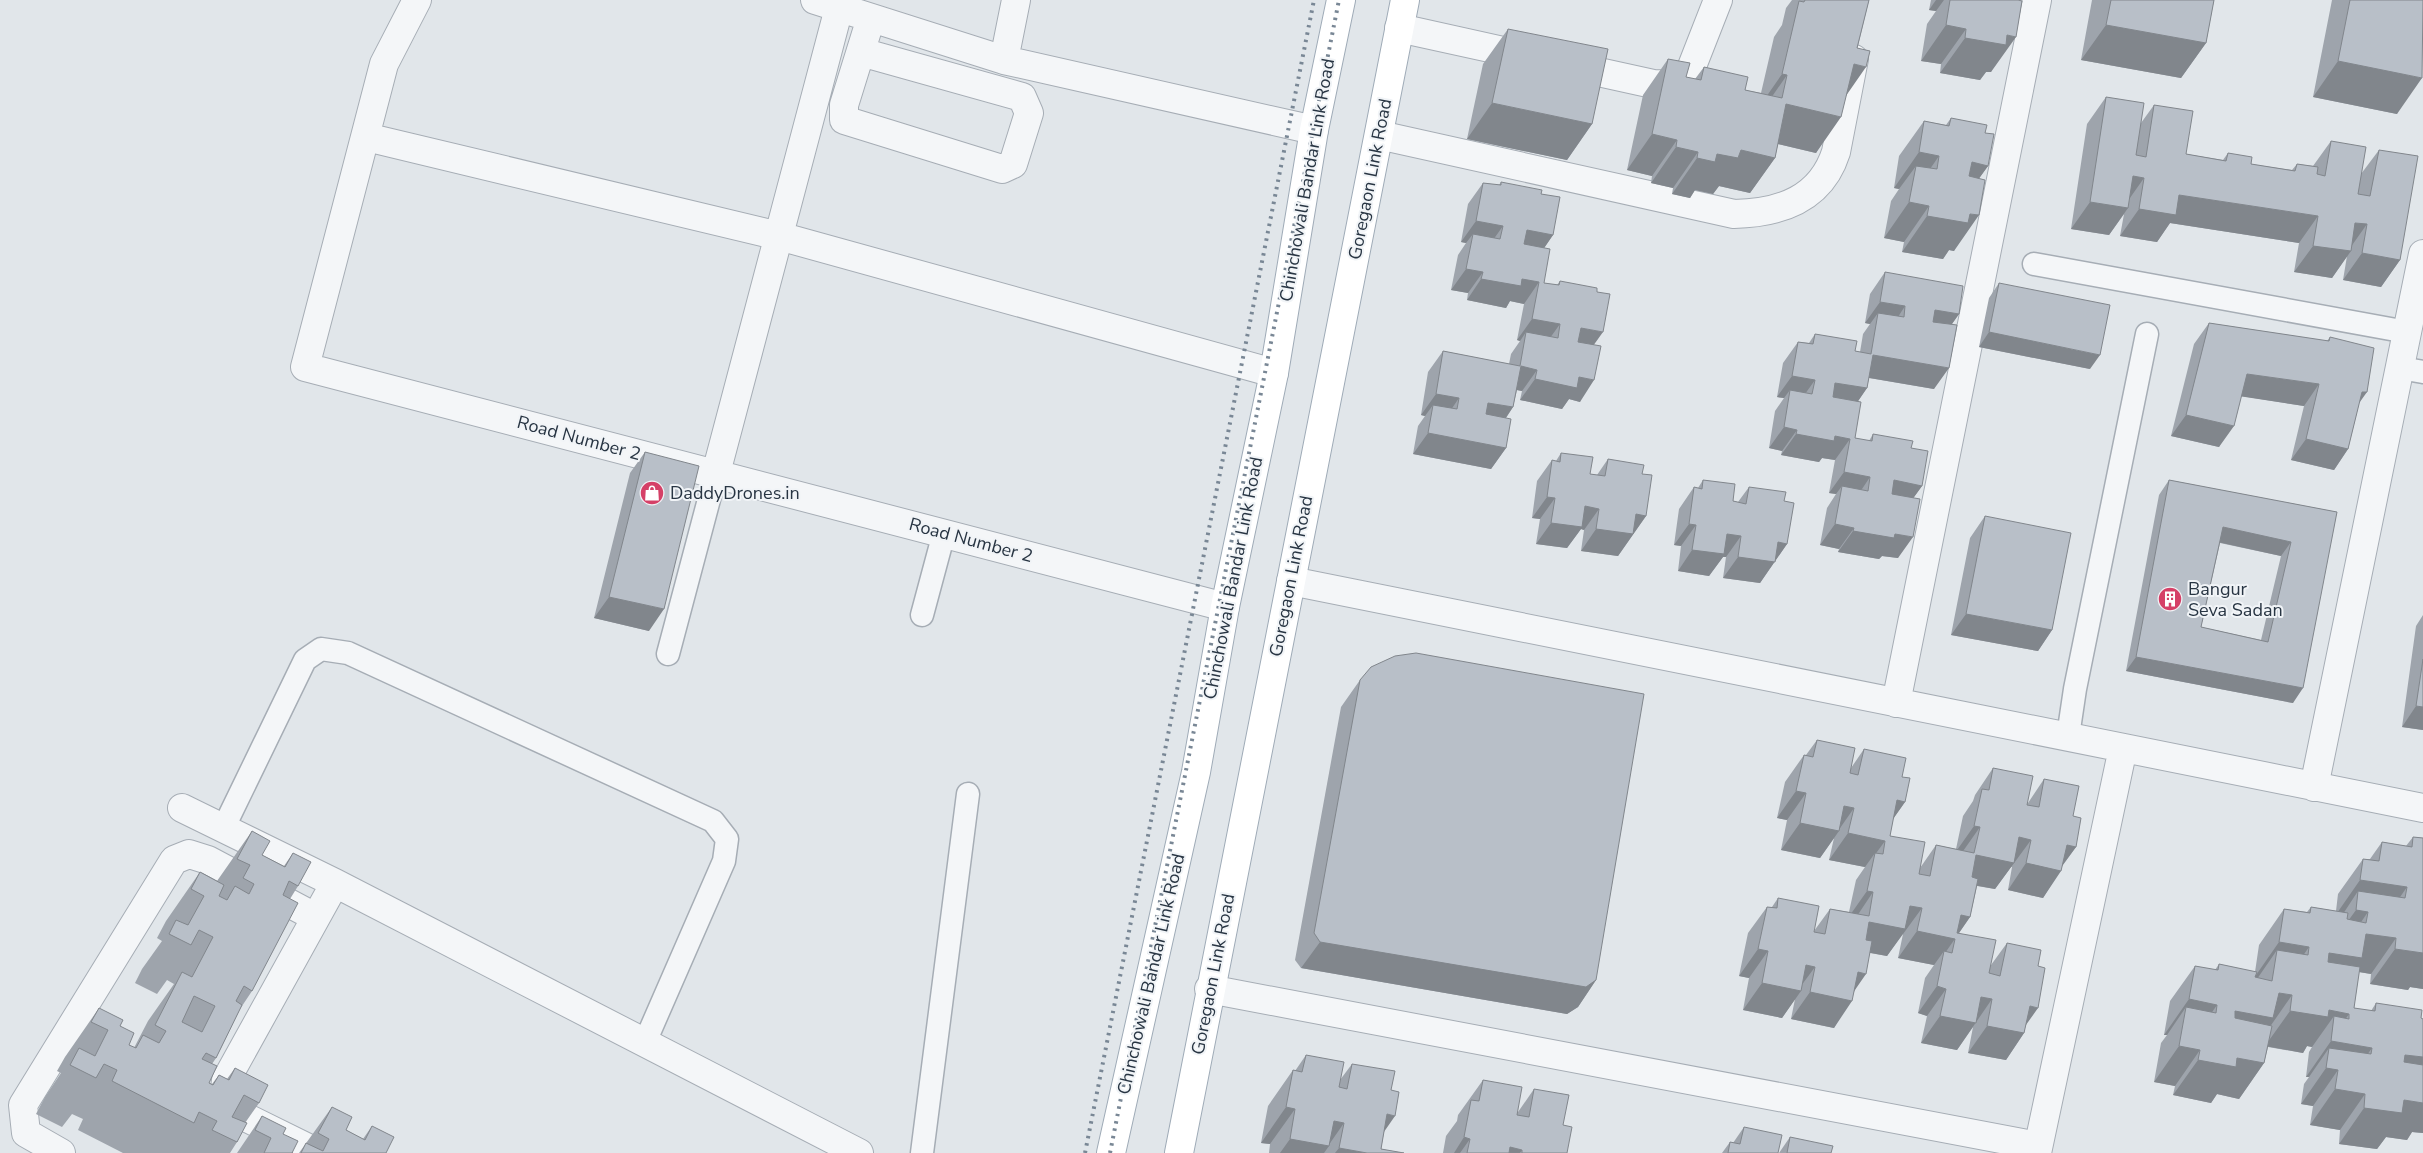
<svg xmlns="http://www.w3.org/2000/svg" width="2423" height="1153" viewBox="0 0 2423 1153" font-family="'Nunito Sans',sans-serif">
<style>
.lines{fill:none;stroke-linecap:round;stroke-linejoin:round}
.service-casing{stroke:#a6adb5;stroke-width:25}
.minor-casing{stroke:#a6adb5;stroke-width:30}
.primary-casing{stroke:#9fabb7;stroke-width:30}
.service{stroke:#f4f6f8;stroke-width:22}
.minor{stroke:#f4f6f8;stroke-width:28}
.primary{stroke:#fff;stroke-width:28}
.rail{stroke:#798795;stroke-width:4;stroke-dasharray:2.5 5;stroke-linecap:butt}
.wall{fill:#9ea4ac;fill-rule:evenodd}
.shaded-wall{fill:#81868c}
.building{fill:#b8bfc8;stroke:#81868c;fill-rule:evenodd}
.labels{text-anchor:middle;stroke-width:4;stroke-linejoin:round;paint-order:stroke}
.street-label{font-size:18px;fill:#283543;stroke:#f1f4f7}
.poi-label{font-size:18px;fill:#283543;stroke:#f1f4f7;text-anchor:start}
</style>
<rect width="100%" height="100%" fill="#e1e6ea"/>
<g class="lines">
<!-- service casing -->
<g class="service-casing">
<path id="service" d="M2034 264 2407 332
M2400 368 2423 372
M922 615 944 533
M668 654 716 473
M2068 736 2075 689 2147 334
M223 829 305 660 321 649 348 653 713 821 727 839 724 861 645 1042
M922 1153 968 794"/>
</g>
<!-- minor casing -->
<g class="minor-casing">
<path id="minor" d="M417 0 384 64 305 367 1225 607
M815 0 1004 60 1314 130
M1399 28 1653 84C1668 85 1678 85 1689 74L1718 0
M861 52 1022 97 1029 113 1013 164 1002 169 844 120V105L871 18
M1004 60 1016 0
M1379 135 1734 214C1781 213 1821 199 1836 152L1854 59
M366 137 779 236 1274 373
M716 473 839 8
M1291 581 2423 808
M1896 703 2037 0
M2314 787 2423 254
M182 808 335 883 859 1153
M1209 989 2038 1146
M61 1153 26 1133 23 1105 174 860 189 854 208 860 315 917
M318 1153 237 1113 224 1099 226 1080 335 883
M2037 1153 2123 748"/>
</g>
<!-- primary casing -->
<g class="primary-casing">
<path id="primary" d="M1111 1153 1196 772 1225 607 1274 373 1314 130 1341 0
M1179 1153 1405 0"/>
</g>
<!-- service -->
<use href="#service" class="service"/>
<!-- minor -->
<use href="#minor" class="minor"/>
<!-- primary -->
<use href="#primary" class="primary"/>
<!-- rail -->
<path class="rail" d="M1085 1153 1314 0
M1110 1153 1339 0"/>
</g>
<!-- wall -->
<path class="wall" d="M1792 0H1869L1846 96 1816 153 1778 144 1775 158 1750 193 1719 186 1713 194 1695 190 1690 198 1672 194 1673 188 1651 183 1652 176 1627 170 1643 95 1668 59 1686 77 1695 79 1704 67 1745 90 1761 93 1774 37 1782 25 1786 8Z
M1931 0H2018L1991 72H1986L1980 80 1940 73 1941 64 1921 61 1927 24 1936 11 1929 10Z
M2092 0H2214L2206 43 2181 78 2081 60Z
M2332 0H2423L2397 114 2313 97Z
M1508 29 1592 124 1567 160 1467 139 1483 64Z
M2106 97 2141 123 2154 105 2186 154 2223 160 2228 153 2251 164 2292 170 2297 164 2313 166 2331 141 2361 174 2379 150 2400 260 2381 287 2343 280 2347 256 2332 278 2294 272 2299 243 2170 223 2157 242 2120 236 2124 214 2109 235 2071 229 2087 124Z
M1951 118 1985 133 1988 166 1979 178 1954 251 1949 250 1943 259 1902 252 1904 242 1884 238 1891 201 1899 189 1894 188 1899 156 1924 121 1946 125Z
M1501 182 1541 194 1553 235 1544 248V283L1557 285 1560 281 1594 345 1580 402 1569 399 1562 409 1520 400 1522 391 1517 390 1513 407 1506 418V448L1491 469 1413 454 1418 426 1425 416 1421 415 1428 372 1443 351 1509 364 1511 354 1520 341 1517 340 1524 304 1510 301 1506 308 1467 300 1468 293 1451 290 1458 255 1466 243 1461 242 1468 204 1483 183 1499 185Z
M1885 272 1959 314 1952 324 1934 389 1869 378 1867 388 1858 401 1855 438 1869 441 1873 434 1911 448 1922 486 1913 498 1898 558 1882 556 1879 559 1838 552 1839 549 1820 545 1827 508 1836 494 1829 493 1835 460 1822 458 1819 462 1781 455 1782 451 1769 448 1775 411 1784 398 1777 397 1783 363 1798 342 1809 343 1815 334 1855 351 1860 352 1863 334 1870 324 1865 323 1870 294Z
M1999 283 2090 369 1979 347 1989 298Z
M2209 323 2327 341 2330 337 2359 404 2348 449 2334 470 2291 460 2304 406 2241 396 2219 447 2171 436 2194 344Z
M645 452 649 631 594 618 630 473Z
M1561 453 1590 474 1597 475 1608 459 1642 474 1646 516 1618 556 1581 551 1584 530 1581 529 1567 548 1536 544 1540 519 1532 518 1537 481 1552 460 1556 461Z
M1703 480 1733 501 1738 502 1749 487 1784 501 1787 544 1760 583 1723 578 1726 557H1723L1709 576 1678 571 1681 546 1674 545 1679 509 1694 487 1698 488Z
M2169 480 2337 512 2293 703 2126 671 2159 495ZM2220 543 2281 556 2261 640 2201 627Z
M1985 516 2052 630 2038 651 1951 635 1970 538Z
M2423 615V730L2402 727 2416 626Z
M1360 680 1596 980 1578 1007 1567 1014 1301 968 1295 960 1341 707Z
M1817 740 1851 768 1864 749 1902 777 1905 802 1893 819 1890 836 1920 868 1936 845 1956 849 1963 816 1973 801 1975 795 1993 768 2028 803 2044 779 2073 816 2076 847 2063 865 2043 898 2008 890 2012 867H2011L1995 889 1977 886 1970 917 1959 933 1991 965 2007 943 2026 1024 2024 1033 2006 1060 1968 1053 1973 1027 1957 1050 1921 1043 1927 1016 1918 1013 1925 978 1934 965 1898 958 1903 934H1902L1887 956 1870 953 1855 990 1834 1028 1791 1019 1795 999 1782 1018 1743 1010 1749 978 1739 976 1748 933 1767 907H1772L1778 898 1814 931 1830 909 1849 912 1856 880 1865 867 1829 860 1834 838 1820 858 1781 850 1787 820 1777 818 1785 782 1804 755H1806Z
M252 831 262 855 284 866 293 853 298 886 290 899 252 991 240 1009 216 1058 212 1064 209 1083 212 1084 219 1075 227 1079 235 1068 259 1103 245 1123 237 1142 230 1153H123L78 1130 83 1119 72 1114 62 1127 36 1114 45 1097 61 1073 57 1071 65 1057 99 1008 120 1026 129 1045 134 1048 148 1021 174 984 167 980 157 994 135 983 142 969 162 941 157 938 166 921 200 872 217 881Z
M2413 837 2423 838V989L2410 987 2408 990 2370 984 2371 974 2359 972 2354 1008 2371 1011 2376 1003 2423 1019V1133L2412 1132 2407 1140 2386 1137 2377 1149 2339 1144 2340 1130 2310 1125 2313 1106 2301 1104 2304 1084 2309 1077H2306L2309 1052 2312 1047 2307 1046 2303 1053 2268 1047 2264 1063 2239 1099 2217 1094 2211 1103 2173 1095 2175 1086 2154 1082 2161 1043 2167 1035H2164L2170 1001 2195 966 2215 970 2219 964 2255 972 2259 945 2284 909 2307 912 2311 907 2336 911 2338 894 2363 859H2370L2382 842 2406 846Z
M1306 1055 1340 1080 1352 1064 1384 1132 1381 1149 1404 1153H1269L1270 1144 1261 1143 1268 1106 1293 1070 1295 1071Z
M1483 1080 1518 1112 1534 1089 1563 1125 1567 1153H1443L1446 1136 1457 1121 1458 1115Z
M332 1107 346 1130 363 1139 372 1126 386 1153H299Z
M262 1116 283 1134 293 1153H237Z
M1744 1127 1778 1153H1722L1730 1142 1733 1143Z
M1790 1137 1831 1153H1779Z"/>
<!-- shaded-wall -->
<path class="shaded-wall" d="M1936 0H1944L1936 11 1929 10Z
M1946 25 1966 29 1941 64 1921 61Z
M2106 25 2206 43 2181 78 2081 60Z
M2007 35 2016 37 1991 72H1986L1980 80 1940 73 1965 38Z
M2338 61 2422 78 2397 114 2313 97Z
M1854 64 1866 67 1841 103Z
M1782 74 1787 75 1762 111 1757 110Z
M1492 103 1592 124 1567 160 1467 139Z
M1786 104 1841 117 1816 153 1761 140Z
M1652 134 1677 140 1652 176 1627 170Z
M1676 147 1698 152 1673 188 1651 183Z
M1741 150 1775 158 1750 193 1719 186 1713 194 1695 190 1690 198 1672 194 1697 158 1717 154Z
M1919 152 1939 156 1914 192 1916 166 1899 189 1894 188Z
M1972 162 1988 166 1963 201Z
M2133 176 2144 178 2125 205Z
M2179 195 2318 216 2299 243 2170 223 2157 242 2120 236 2139 209Z
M1909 202 1929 206 1904 242 1884 238Z
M2090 202 2128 208 2109 235 2071 229Z
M1970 214 1979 215 1954 251 1949 250 1943 259 1902 252 1927 216Z
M1476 221 1503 226 1488 247 1473 234 1466 243 1461 242Z
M2355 223 2367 224 2348 251H2351L2332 278 2294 272 2313 246Z
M1527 230 1553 235 1538 257 1512 251Z
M2362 253 2400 260 2381 287 2343 280Z
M1466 269 1483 272 1468 293 1451 290Z
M1481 279H1522L1539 282 1524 304 1510 301 1506 308 1467 300Z
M1880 302 1905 306 1891 328 1878 313 1870 324 1865 323Z
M1935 310 1959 314 1944 335 1920 331Z
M1532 319 1560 324 1545 345 1526 332 1520 341 1517 340Z
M1581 328 1603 332 1588 353 1566 349Z
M1989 332 2100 355 2090 369 1979 347Z
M1873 355 1949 368 1934 389 1858 376Z
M1521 366 1537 370 1522 391 1506 388Z
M2247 374 2319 384 2304 406 2232 395Z
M1792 376 1815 380 1800 401 1790 390 1784 398 1777 397Z
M1579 377 1594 380 1580 402 1569 399 1562 409 1520 400 1535 379Z
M1835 383 1867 388 1852 410 1821 405Z
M2362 392H2367L2352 413Z
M1436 394 1459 398 1444 420 1433 405 1425 416 1421 415Z
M1488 403 1513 407 1499 428 1473 424Z
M2186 415 2234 426 2219 447 2171 436Z
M1784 427 1797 430 1782 451 1769 448Z
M1428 433 1506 448 1491 469 1413 454Z
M1796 434 1835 436 1850 439 1835 460 1822 458 1819 462 1781 455Z
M2306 439 2348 449 2334 470 2291 460Z
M1844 472 1870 477 1856 498 1842 486 1836 494 1829 493Z
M1894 480 1922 486 1907 507 1879 502Z
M1547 497 1555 498 1540 519 1532 518Z
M1585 506 1599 509 1584 530 1581 529 1567 548 1536 544 1551 523Z
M1636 514 1646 516 1618 556 1581 551 1596 529Z
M1689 524 1696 525 1681 546 1674 545Z
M1835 524 1854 528 1839 549 1820 545Z
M2223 527 2291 542 2281 556 2213 541Z
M1853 531 1895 534 1913 537 1898 558 1882 556 1879 559 1838 552Z
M1727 534 1741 536 1726 557H1723L1709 576 1678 571 1692 550Z
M1778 542 1787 544 1760 583 1723 578 1738 557Z
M609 597 664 609 649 631 594 618Z
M1966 614 2052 630 2038 651 1951 635Z
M2136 657 2303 688 2293 703 2126 671Z
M2416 706 2423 707V730L2402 727Z
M1796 791 1806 793 1787 820 1777 818Z
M1897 800 1905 802 1886 829Z
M1844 806 1854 808 1838 831H1839L1820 858 1781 850 1800 823Z
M1974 826 1980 827 1961 854 1955 853Z
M1848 833 1885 841 1874 856 1875 853 1865 867 1829 860Z
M2019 837 2031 840 1995 889 1957 882 1976 855Z
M2067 845 2076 847 2059 870 2061 871 2043 898 2008 890 2026 863Z
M2360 880 2407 887 2382 923 2368 912 2343 948 2330 946 2356 910 2358 891 2341 917 2335 916Z
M1867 891 1873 892 1855 919 1848 918Z
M1910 906 1922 908 1887 956 1850 949 1869 922Z
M1961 915 1970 917 1943 956 1944 951 1934 965 1898 958 1917 931Z
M2366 934 2396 938 2371 974 2353 971 2304 989 2329 953Z
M1320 942 1596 980 1578 1007 1567 1014 1301 968Z
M2279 942 2309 947 2284 983 2277 950 2257 979 2254 978Z
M1758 949 1768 951 1749 978 1739 976Z
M2395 949 2423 953V989L2410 987 2408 990 2370 984Z
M1806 965 1815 967 1798 990 1801 991 1782 1018 1743 1010 1762 983Z
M1858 972 1866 974 1848 1000 1852 1001 1834 1028 1791 1019 1810 992Z
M1937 986 1946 989 1927 1016 1918 1013Z
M2279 993 2292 995 2267 1031 2210 1047 2235 1011Z
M1981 997 1992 999 1957 1050 1921 1043 1940 1016Z
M2189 999 2217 1005 2192 1041 2186 1007 2167 1035H2164Z
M2030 1006 2038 1008 2021 1032 2024 1033 2006 1060 1968 1053 1987 1026Z
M2329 1010 2349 1014 2331 1040 2334 1016 2312 1047 2307 1046 2303 1053 2265 1046 2290 1011Z
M2331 1041 2372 1048 2347 1083 2338 1070 2313 1106 2301 1104 2326 1068 2329 1048 2309 1077H2306Z
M2179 1046 2200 1050 2175 1086 2154 1082Z
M2405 1055 2423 1057V1097L2380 1090Z
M2237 1058 2264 1063 2239 1099 2217 1094 2211 1103 2173 1095 2198 1060Z
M2335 1089 2365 1094 2340 1130 2310 1125Z
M2404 1100 2423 1103V1133L2412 1132 2407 1140 2386 1137 2377 1149 2339 1144 2364 1108Z
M1286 1107 1295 1109 1270 1144 1261 1143Z
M1387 1114 1395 1116 1370 1152Z
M1334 1121 1344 1123 1328 1146H1329L1324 1153H1280L1290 1139Z
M1464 1137 1470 1139 1460 1153H1454Z
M1510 1147 1522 1150 1520 1153H1506Z
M1339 1148 1367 1153H1335Z"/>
<!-- building -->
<path class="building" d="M1805 0H1869L1857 48 1870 51 1866 67 1854 64 1841 117 1786 104 1775 158 1741 150 1738 158 1717 154 1715 162 1697 158 1698 152 1676 147 1677 140 1652 134 1668 59 1690 63 1686 77 1701 80 1704 67 1748 77 1745 90 1782 98 1787 75 1782 74 1799 1 1804 2Z
M1950 0H2018L2022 1 2016 37 2007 35 2006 45 1965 38 1966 29 1946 25Z
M2111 0H2214L2206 43 2106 25Z
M2350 0H2423L2422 78 2338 61Z
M1508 29 1608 49 1592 124 1492 103Z
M2106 97 2144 103 2136 155 2146 157 2154 105 2193 111 2186 154 2226 161 2228 153 2252 157 2251 164 2295 171 2297 164 2318 167 2317 174 2325 176 2331 141 2366 147 2358 194 2370 196 2379 150 2418 156 2400 260 2362 253 2367 224 2355 223 2351 251 2313 246 2318 216 2179 195 2176 215 2139 209 2144 178 2133 176 2128 208 2090 202Z
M1951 118 1987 125 1985 133 1994 134 1988 166 1972 162 1969 176 1985 180 1979 215 1970 214 1968 223 1927 216 1929 206 1909 202 1916 166 1937 169 1939 156 1919 152 1924 121 1949 126Z
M1501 182 1542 190 1541 194 1560 197 1553 235 1527 230 1524 244 1550 249 1544 283 1559 285 1560 281 1597 288V292L1610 294 1603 332 1581 328 1578 342 1601 346 1594 380 1579 377 1577 388 1535 379 1537 370 1521 366 1513 407 1488 403 1486 414 1511 419 1506 448 1428 433 1433 405 1457 409 1459 398 1436 394 1443 351 1520 366 1526 332 1558 338 1560 324 1532 319 1539 282 1522 279 1521 286 1481 279 1483 272 1466 269 1473 234 1500 239 1503 226 1476 221 1483 183 1501 185Z
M1885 272 1963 286 1959 314 1935 310 1933 322 1957 325 1949 368 1873 355 1867 388 1835 383 1833 397 1861 402 1855 438 1872 441 1873 434 1913 441 1911 448 1928 451 1922 486 1894 480 1892 494 1920 499 1913 537 1895 534 1894 538 1853 531 1854 528 1835 524 1842 486 1868 491 1870 477 1844 472 1850 439 1835 436 1834 441 1796 434 1797 430 1784 427 1790 390 1812 394 1815 380 1792 376 1798 342 1813 344 1815 334 1857 341 1855 351 1871 354 1878 313 1904 317 1905 306 1880 302Z
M1999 283 2110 305 2100 355 1989 332Z
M2209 323 2329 341 2330 337 2374 348 2367 392H2362L2348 449 2306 439 2319 384 2247 374 2234 426 2186 415Z
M645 452 699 466 664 609 609 597Z
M1561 453 1593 457 1590 474 1605 476 1608 459 1644 465 1642 474 1652 475 1646 516 1636 514 1633 534 1596 529 1599 509 1585 506 1582 527 1551 523 1555 498 1547 497 1552 460 1560 462Z
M1703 480 1735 484 1733 501 1746 504 1749 487 1786 492 1784 501 1794 503 1787 544 1778 542 1775 562 1738 557 1741 536 1727 534 1724 554 1692 550 1696 525 1689 524 1694 487 1702 489Z
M2169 480 2337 512 2303 688 2136 657ZM2223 527 2291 542 2268 642 2201 627Z
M1985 516 2071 533 2052 630 1966 614Z
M1416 653 1644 694 1596 980 1586 987 1320 942 1314 933 1360 680 1371 667 1395 656Z
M2423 659V707L2416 706Z
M1817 740 1855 748 1850 773 1858 775 1864 749 1906 758 1902 777 1910 778 1905 802 1897 800 1890 836 1925 842 1919 874 1930 876 1936 845 1974 853 1980 827 1974 826 1982 789 1989 790 1993 768 2033 776 2027 805 2039 807 2044 779 2079 786 2073 816 2081 818 2076 847 2067 845 2061 871 2026 863 2031 840 2019 837 2014 863 1976 855 1972 877 1978 879 1970 917 1961 915 1957 933 1996 940 1989 973 2000 976 2007 943 2041 950 2038 966 2045 968 2038 1008 2030 1006 2024 1033 1987 1026 1992 999 1981 997 1976 1023 1940 1016 1946 989 1937 986 1944 951 1952 953 1955 939 1917 931 1922 908 1910 906 1905 929 1869 922 1866 940 1872 941 1866 974 1858 972 1852 1001 1810 992 1815 967 1806 965 1801 991 1762 983 1768 951 1758 949 1767 907 1777 908 1778 898 1819 906 1814 932 1825 934 1830 909 1869 916 1873 892 1867 891 1875 853 1883 854 1885 841 1848 833 1854 808 1844 806 1839 831 1800 823 1806 793 1796 791 1804 755 1813 757Z
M252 831 270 841 262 855 285 867 293 853 311 862 298 886 289 881 283 895 298 903 252 991 244 986 236 1001 242 1005 216 1058 206 1053 202 1059 217 1066 209 1083 213 1085 219 1075 229 1080 235 1068 268 1085 259 1103 244 1095 232 1117 247 1123 237 1142 212 1130 217 1121 199 1112 194 1123 112 1081 117 1070 104 1064 96 1078 70 1065 79 1048 95 1056 108 1030 91 1022 99 1008 123 1020 120 1026 134 1033 129 1045 136 1048 143 1035 159 1043 166 1031 155 1025 182 972 192 977 213 937 199 930 191 945 169 934 176 920 188 925 204 896 191 889 200 872 224 885 219 896 227 900 235 886 249 894 254 884 243 878 250 865 237 859ZM194 996 215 1006 202 1032 182 1022Z
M2413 837 2423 838V953L2395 949 2396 938 2366 934 2362 958 2329 953 2328 962 2360 967 2354 1008 2375 1011 2376 1003 2422 1010 2421 1018 2423 1019V1057L2405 1055 2404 1062 2423 1065V1103L2404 1100 2402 1113 2364 1108 2365 1094 2335 1089 2338 1070 2326 1068 2329 1048 2371 1054 2372 1048 2331 1041 2334 1016 2349 1019V1014L2329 1010 2328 1017 2290 1011 2292 995 2279 993 2273 1018 2235 1011V1018L2272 1026 2264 1063 2237 1058 2236 1067 2198 1060 2200 1050 2179 1046 2186 1007 2216 1013 2217 1005 2189 999 2195 966 2218 970 2219 964 2257 972 2255 977 2272 981 2277 950 2308 955 2309 947 2279 942 2284 909 2310 913 2311 907 2348 913 2347 919 2366 923 2368 912 2356 910 2358 891 2405 898 2407 887 2360 880 2363 859 2379 861 2382 842 2412 847Z
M1306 1055 1344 1062 1339 1087 1347 1089 1352 1064 1395 1071 1391 1090 1399 1092 1395 1116 1387 1114 1381 1149 1404 1153H1367L1339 1148 1344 1123 1334 1121 1329 1146 1290 1139 1295 1109 1286 1107 1293 1070 1302 1072Z
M1483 1080 1522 1087 1517 1115 1529 1117 1534 1089 1569 1095 1563 1125 1572 1127 1567 1153H1522V1150L1510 1147 1509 1153H1467L1470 1139 1464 1137 1471 1100 1479 1101Z
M332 1107 352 1117 346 1130 365 1140 372 1126 394 1137 386 1153H301L306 1143 323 1151 329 1139 318 1133Z
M262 1116 286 1128 283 1134 298 1141 292 1153H293H264L271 1138 255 1130Z
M1744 1127 1782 1135 1778 1153H1728L1730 1142 1740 1144Z
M1790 1137 1833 1146 1831 1153H1787Z"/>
<!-- icons -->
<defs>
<g id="shop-disc" transform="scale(1.25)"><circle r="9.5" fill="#d54067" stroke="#f1f4f7"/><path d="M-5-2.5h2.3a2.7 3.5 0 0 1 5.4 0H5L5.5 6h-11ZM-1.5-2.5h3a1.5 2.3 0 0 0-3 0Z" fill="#fff"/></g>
<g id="building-disc" transform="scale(1.25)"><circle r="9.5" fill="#d54067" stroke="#f1f4f7"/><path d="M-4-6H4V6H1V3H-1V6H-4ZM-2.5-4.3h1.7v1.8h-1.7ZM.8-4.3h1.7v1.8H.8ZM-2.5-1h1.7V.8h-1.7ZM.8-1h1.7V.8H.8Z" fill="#fff"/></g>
</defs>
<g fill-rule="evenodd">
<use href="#shop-disc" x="652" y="493"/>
<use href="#building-disc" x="2170" y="599"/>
</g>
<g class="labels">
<!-- street labels -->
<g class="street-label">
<text transform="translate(1370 179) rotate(-79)" y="6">Goregaon Link Road</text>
<text transform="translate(1307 180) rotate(-80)" y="6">Chinchowali Bandar Link Road</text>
<text transform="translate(579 438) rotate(15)" y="6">Road Number 2</text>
<text transform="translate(971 540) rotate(15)" y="6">Road Number 2</text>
<text transform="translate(1291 576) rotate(-79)" y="6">Goregaon Link Road</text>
<text transform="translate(1233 578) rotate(-79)" y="6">Chinchowali Bandar Link Road</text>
<text transform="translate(1151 974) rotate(-77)" y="6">Chinchowali Bandar Link Road</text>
<text transform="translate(1213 974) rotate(-79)" y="6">Goregaon Link Road</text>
</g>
<!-- poi labels -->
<g class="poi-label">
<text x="670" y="499">DaddyDrones.in</text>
<text x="2188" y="595">Bangur<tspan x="2188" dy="21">Seva Sadan</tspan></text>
</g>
</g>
</svg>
